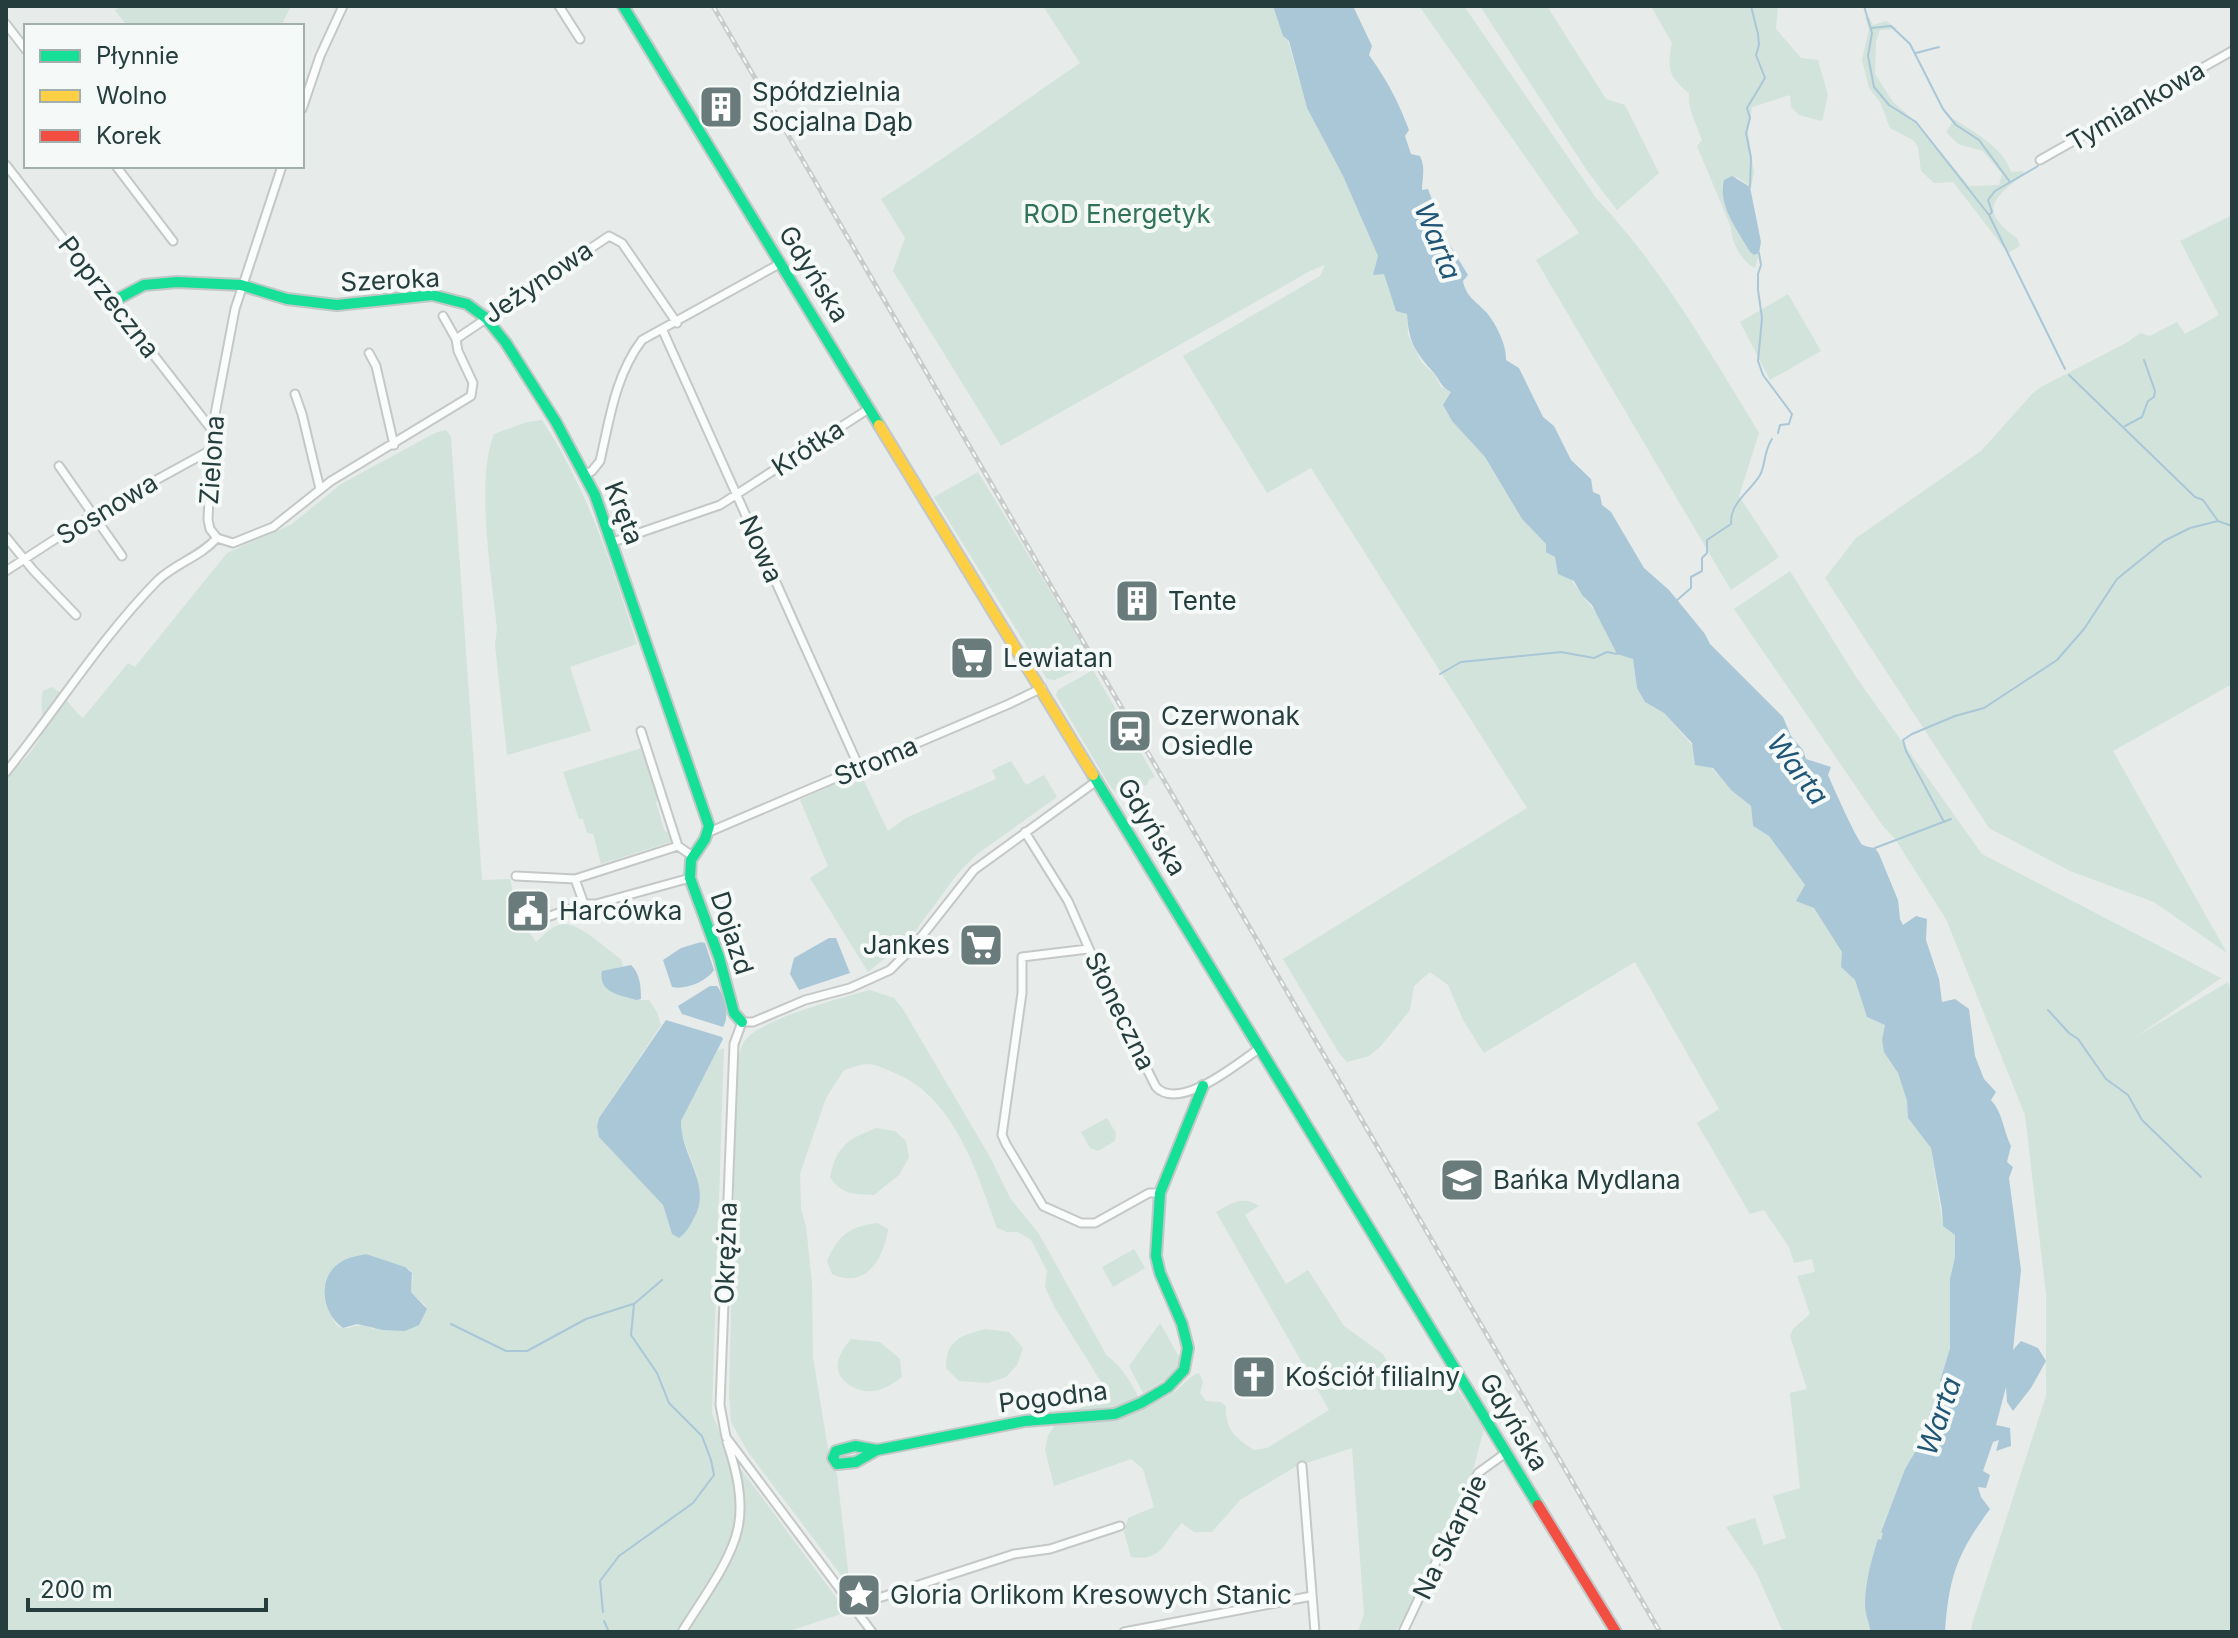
<svg xmlns="http://www.w3.org/2000/svg" width="2238" height="1638" viewBox="0 0 2238 1638" font-family="Inter,sans-serif">
<style>
.green{fill:#d1e3db;fill-rule:evenodd}
.water{fill:#aac7d7}
.lines{fill:none;stroke-linecap:round;stroke-linejoin:round}
.stream{stroke:#aac7d7;stroke-width:2}
.street-casing{stroke:#c4c8c7;stroke-width:11}
.fast-casing{stroke:#c2c8c7;stroke-width:14}
.slow-casing{stroke:#c2c8c7;stroke-width:14}
.jam-casing{stroke:#c2c8c7;stroke-width:14}
.street{stroke:#fbfcfc;stroke-width:7}
.fast{stroke:#16e098;stroke-width:10}
.slow{stroke:#ffcf43;stroke-width:10}
.jam{stroke:#f24e42;stroke-width:10}
.rail-casing{stroke:#c8cccb;stroke-width:5}
.rail{stroke:#f5faf8;stroke-width:2;stroke-dasharray:6;stroke-linecap:butt}
.labels{text-anchor:middle;stroke-width:8;stroke-linejoin:round;paint-order:stroke}
.poi-label{font-size:26px;fill:#253e3d;stroke:#f5faf8;text-anchor:start}
.street-label{font-size:26px;fill:#253e3d;stroke:#f5faf8}
.park-label{font-size:26px;fill:#317359;stroke:#f5faf8}
.water-label{font-size:28px;font-style:italic;fill:#215677;stroke:#f5faf8}
</style>
<rect width="100%" height="100%" fill="#e7ebea"/>
<!-- green -->
<path class="green" d="M121 6H291L281 26H127L115 10Z
M1043 6H1273L1283 36 1288 41 1307 108 1343 176 1378 256 1390 289 1407 314 1408 335 1422 363 1435 375 1441 387 1452 392 1443 406 1452 421 1485 457 1522 519 1546 544 1582 595 1633 659 1637 688 1645 702 1664 713 1731 790 1751 806 1753 826 1769 836 1805 885 1814 908 1843 952 1841 967 1855 980 1867 1017 1886 1025 1882 1040 1884 1052 1898 1073 1907 1101 1908 1118 1931 1148 1943 1226 1955 1235V1257L1950 1279V1348L1940 1381 1949 1395 1929 1417 1928 1430 1905 1469 1881 1531 1884 1533 1881 1541 1878 1540 1867 1585 1865 1610 1870 1632H1783L1756 1572 1726 1527 1755 1518 1764 1545 1786 1538 1773 1496 1800 1488 1790 1393 1807 1389 1790 1336 1793 1329 1810 1314 1797 1276 1815 1272 1812 1259 1794 1263 1789 1247 1764 1210 1750 1214 1697 1123 1719 1109 1635 962 1484 1053 1463 1020 1448 985 1430 972 1414 986 1410 1010 1380 1047 1369 1056 1347 1062 1339 1053 1283 959 1527 808 1311 468 1267 493 1183 356 1320 276 1325 265 1310 271 1001 446 893 271 905 238 881 199C949 156 1014 108 1080 63Z
M1419 6H1464L1596 198C1662 268 1709 351 1759 433L1739 496 1779 557 1731 590 1536 260 1579 233Z
M1480 6H1547L1606 99 1625 105 1659 173 1617 210 1588 172Z
M1651 6H1778L1776 29 1801 58 1818 60 1828 95 1822 121 1799 115 1791 107 1790 95 1752 107 1748 133 1754 172 1751 187 1737 177 1722 186 1726 208 1750 252 1754 255 1759 253 1755 268C1740 260 1732 243 1731 227L1697 146 1702 140C1696 123 1688 111 1689 93 1668 76 1667 69 1672 43Z
M1865 17H1869L1873 25 1886 21 1897 29 1880 30 1876 42 1875 74 1893 102 1917 123 1969 186 1999 185 2002 174 1983 151 1958 144 1946 132 1954 119C1975 133 2003 147 2011 172L2023 171 2024 174C1994 198 1977 210 2017 238L2020 246 2008 253 1953 182 1934 183 1921 171 1918 147 1913 140 1890 128 1880 102 1869 88 1862 60 1869 29Z
M2232 215V684L2113 751 2227 953 2154 902 2070 871 1989 828 1825 578 1856 538 1981 451 2033 393 2041 387 2128 342 2140 333 2150 336 2177 322 2185 334 2219 315 2180 241Z
M1788 294 1821 351 1770 380 1740 322Z
M542 420C589 492 611 564 637 644L570 667 591 731 507 755 495 645 497 629C492 577 475 481 494 434L527 422Z
M446 430 451 437 482 880 510 879 519 917 536 942C544 935 552 925 564 924 581 924 606 949 621 959L623 966 616 968 637 1000H649L657 1012 661 1025 599 1118 597 1126 663 1205 672 1234 697 1176 681 1132V1121L717 1051 724 1048 712 1413 723 1441 740 1468 847 1612 787 1632H6V780C17 764 39 749 43 729 45 720 39 707 43 691L51 687C64 692 71 709 83 718L128 663 135 667 227 553 292 524 341 484 435 433ZM366 1254 410 1270 413 1276 411 1292 426 1306 373 1329C356 1320 353 1330 342 1328 330 1325 327 1298 324 1288 335 1263 340 1262 366 1254Z
M978 472 1093 662 1055 680 1047 679 934 497Z
M1790 571 1856 677 1982 854 2221 978 2134 1038 2228 982 2232 996V1632H1971L1972 1624 2046 1396V1294L2025 1115 1946 919 1895 839 1883 826 1734 609Z
M1093 670 1155 777 1149 780 1147 785 1136 787 1133 797 1131 796 1127 800 1123 796 1120 798 1108 783 1056 695 1058 690Z
M642 748 658 796 656 803 665 832 669 831 673 841 601 864 593 834 587 833 583 819H579L563 772Z
M1011 761 1026 785 1044 775 1057 797 976 855 958 873 911 937 868 972 810 878 828 866 800 800 860 773 888 831 906 818 996 779 992 770Z
M870 990 894 998 903 1009 990 1157 1010 1198 1039 1234 1107 1356C1124 1367 1134 1389 1144 1407 1156 1402 1169 1397 1179 1388 1186 1382 1189 1376 1199 1373L1203 1382 1200 1393 1206 1401 1221 1402 1226 1406C1225 1429 1235 1438 1254 1450L1267 1448 1329 1410 1216 1212C1231 1203 1243 1195 1259 1206L1245 1215 1286 1284 1308 1270 1344 1326 1383 1354 1403 1390 1444 1370 1484 1429 1471 1477 1402 1624 1394 1632H1358L1364 1614 1352 1448 1295 1467 1240 1500 1212 1532H1194L1182 1523C1163 1542 1163 1562 1131 1557L1124 1532 1128 1518 1154 1507 1143 1469 1131 1459 1054 1486 1045 1450 1048 1436 1062 1414 1095 1403 1105 1388 1055 1308 1045 1287 1047 1271 1031 1240 1018 1232H1007L997 1228C977 1172 953 1094 892 1072 885 1069 876 1064 868 1064 861 1064 851 1068 844 1070L826 1098 800 1174 801 1209 806 1226 812 1283 813 1357 829 1455 837 1474 850 1587 748 1452 731 1422 729 1395 737 1066C739 1058 740 1048 744 1042 757 1020 844 997 870 990Z
M1107 1118 1116 1133 1115 1141 1098 1151 1090 1148 1081 1132Z
M876 1128 895 1131 906 1141 909 1157 899 1175 874 1195C854 1194 842 1195 830 1177 837 1145 847 1140 876 1128Z
M877 1223 888 1229C884 1258 866 1290 832 1274L827 1261C839 1235 848 1227 877 1223Z
M1134 1249 1145 1268 1113 1287 1102 1267Z
M1160 1323 1182 1362 1176 1373 1143 1393 1129 1366Z
M986 1329 1009 1332 1023 1348 1017 1365 1006 1377 988 1383 959 1381 946 1368C946 1340 961 1335 986 1329Z
M851 1339 880 1342 900 1359 902 1377C894 1383 884 1390 873 1391 854 1393 830 1377 840 1356 842 1350 847 1344 851 1339Z"/>
<!-- water -->
<path class="water" d="M1273 6H1353L1372 46 1369 55C1387 80 1398 101 1409 130L1405 136 1411 154 1420 156C1426 169 1422 177 1422 190L1428 189 1448 242 1468 275 1463 281C1466 297 1476 301 1486 312 1496 323 1507 346 1506 360L1519 368 1543 417 1554 426 1571 460 1591 479 1593 492 1600 495 1602 505 1611 512 1644 568 1669 590 1705 634 1710 644 1783 717 1791 736 1803 750 1806 759 1831 767 1828 775C1832 784 1858 843 1863 845 1867 847 1871 847 1875 848L1879 854 1898 900 1900 919 1903 925 1916 916 1927 919 1926 940 1939 979 1942 1002 1955 999 1969 1009 1975 1056 1984 1079 1996 1092 1991 1100C2003 1113 2003 1130 2011 1146L2007 1162 2013 1167 2009 1178 2021 1270 2013 1350 2021 1341 2038 1348 2046 1361 2031 1388 2013 1411 2007 1402 2006 1387 1996 1425 2010 1428 2011 1446 1996 1451 1999 1440 1993 1442 1983 1471 1990 1475 1986 1488 1978 1487 1981 1497 1990 1509C1957 1554 1949 1576 1945 1632H1870C1870 1624 1865 1615 1865 1606 1865 1584 1871 1561 1878 1539L1881 1540 1883 1533 1881 1532 1905 1469 1928 1430 1929 1417 1935 1398 1949 1394 1940 1381 1950 1348V1279L1955 1257V1235L1943 1226 1942 1210 1931 1148 1908 1118 1907 1101 1898 1073 1884 1052 1882 1040 1885 1025 1867 1017 1855 980 1841 967 1842 952 1814 908 1796 901 1805 885 1769 836 1753 826 1751 806 1731 790 1713 768 1695 765 1692 743 1664 713 1645 702 1637 688 1633 659 1617 654 1592 605 1582 595 1574 581 1558 574 1555 557 1546 552V544L1522 519 1485 457 1452 421 1443 405 1451 392C1441 387 1441 382 1434 373 1415 351 1409 344 1407 314L1396 311 1384 274 1373 275 1378 256 1343 176 1307 108 1289 41 1283 36Z
M1732 176 1750 187 1761 242 1759 253 1754 255 1750 252C1738 231 1717 204 1724 180Z
M829 938H836L850 973 799 990 790 974 794 958Z
M701 942 705 943 714 970C706 982 685 990 672 987L663 960 681 948Z
M631 965C640 973 641 987 641 999L637 1000C620 995 598 993 602 971Z
M710 986H717C725 996 730 1016 723 1027L682 1014 678 1006Z
M666 1020 722 1037 723 1039 681 1121C680 1155 713 1185 694 1218 690 1226 686 1233 679 1238L672 1234 663 1205 599 1137 597 1126 599 1118Z
M366 1254 405 1267 412 1273 411 1292 427 1309 419 1325 405 1331 383 1330 357 1324 343 1328C322 1314 316 1277 341 1262 348 1257 358 1256 366 1254Z"/>
<g class="lines">
<!-- stream -->
<path class="stream" d="M1864 6 1872 33 1868 56 1874 87 1889 105 1916 122 1989 215 2065 369
M1872 28 1891 26 1910 44 1943 109 1956 125 1979 140 2010 182
M1916 53 1939 47
M2172 89 2193 79
M2065 150 2097 131
M1750 187 1751 158 1746 133 1750 118 1747 108 1765 78 1756 55 1759 45 1758 34 1751 6
M1989 215 1992 212 1988 200 1995 191 2038 166
M1759 253 1761 265 1758 274V290L1762 318 1758 361 1763 375 1792 414 1789 424 1780 425 1778 433
M2069 375 2195 497 2203 500 2218 521 2232 526
M2125 426 2142 417 2148 401 2154 397 2155 391 2144 360
M1676 601 1691 588V577L1702 571V558L1707 553V540L1731 524C1730 502 1750 492 1760 475 1766 464 1763 453 1772 439
M1440 674 1461 662 1561 652 1594 658 1607 652 1617 654
M1944 822 1906 751 1903 740 1912 734 1955 716 1984 708 2057 660 2084 629 2117 579 2164 541 2190 528 2218 521
M1875 848 1951 819
M2048 1010 2069 1033 2078 1039 2106 1079 2128 1095 2142 1120 2201 1177
M451 1324 506 1351H527L586 1319 633 1304
M603 1612 600 1581 619 1556 693 1503 714 1475 711 1460 702 1436 669 1403 657 1373 631 1335 634 1304 662 1280
M604 1621 609 1632"/>
<!-- street casing -->
<g class="street-casing">
<path id="street" d="M559 6 580 39
M6 24 26 50
M302 109 320 56 343 6
M2040 160 2232 51
M6 165 212 430
M116 166 173 241
M663 331 859 767
M456 339 609 236 622 243 677 323
M369 353 376 366 394 445
M295 394 302 414 320 489
M59 466 122 556
M586 474 592 471 600 461C610 418 615 376 642 340L781 263
M6 537 33 570 76 615
M217 538 233 543 273 527 331 481 471 396 473 383 458 351 456 339 443 316
M217 538 210 529 208 520 212 430 235 309 282 166
M613 542 720 505 870 408
M6 571 94 514 209 451
M641 731 678 846 691 855
M6 772C57 709 100 639 158 580 176 563 200 557 217 538
M709 832 1009 704 1042 688
M1025 832 1068 901 1109 994 1156 1087C1180 1112 1238 1063 1260 1048
M516 876 575 879 678 846
M575 879 584 904
M533 922 584 904H596L690 878
M1088 949 1022 957V993L1002 1135 1006 1144 1043 1206 1081 1223H1095L1149 1193H1160
M1302 1466 1315 1632
M854 1606 1014 1554 1050 1549 1120 1526
M682 1632C700 1602 731 1562 738 1528 744 1499 736 1469 727 1442
M872 1632 726 1437 720 1405 734 1044 742 1022H753L805 1000 850 988 890 970 914 946 974 870 1098 780
M1124 1632 1312 1596
M1403 1632 1478 1473 1507 1452"/>
</g>
<!-- fast casing -->
<g class="fast-casing">
<path id="fast" d="M623 6 879 425
M112 302 144 285 177 282 241 285 287 299 337 305 432 295 467 304 486 318 506 343 556 422 595 495 709 826 705 839 691 860 690 878 719 957 734 1013 742 1022
M1093 775 1538 1505
M877 1450 856 1462 837 1464 833 1458 836 1451 855 1446 877 1450 1025 1421 1115 1414 1141 1403 1168 1387 1184 1370 1188 1348 1182 1324 1160 1273 1156 1256 1160 1193 1203 1086"/>
</g>
<!-- slow casing -->
<g class="slow-casing">
<path id="slow" d="M879 425 1093 775"/>
</g>
<!-- jam casing -->
<g class="jam-casing">
<path id="jam" d="M1538 1505 1616 1632"/>
</g>
<!-- street -->
<use href="#street" class="street"/>
<!-- fast -->
<use href="#fast" class="fast"/>
<!-- slow -->
<use href="#slow" class="slow"/>
<!-- jam -->
<use href="#jam" class="jam"/>
<!-- rail casing -->
<g class="rail-casing">
<path id="rail" d="M713 6 1660 1632"/>
</g>
<!-- rail -->
<use href="#rail" class="rail"/>
</g>
<!-- icons -->
<defs>
<g id="building-square" transform="scale(2.3)"><rect x="-9" y="-9" width="18" height="18" rx="4" fill="#697b7a" stroke="#f5faf8"/><path d="M-4-6H4V6H1V3H-1V6H-4ZM-2.5-4.3h1.7v1.8h-1.7ZM.8-4.3h1.7v1.8H.8ZM-2.5-1h1.7V.8h-1.7ZM.8-1h1.7V.8H.8Z" fill="#fff"/></g>
<g id="supermarket-square" transform="scale(2.3)"><rect x="-9" y="-9" width="18" height="18" rx="4" fill="#697b7a" stroke="#f5faf8"/><path d="M-6-5.5h2.5l.6 2H6L4.5 2H-2.5L-4.4-4H-6ZM-1.5 3.2a1.3 1.3 0 1 0 .1 0ZM3 3.2a1.3 1.3 0 1 0 .1 0Z" fill="#fff"/></g>
<g id="station-square" transform="scale(2.3)"><rect x="-9" y="-9" width="18" height="18" rx="4" fill="#697b7a" stroke="#f5faf8"/><path d="M-3-6H3Q5-6 5-4V2Q5 4 3 4L4.5 6H3L1.5 4h-3L-3 6H-4.5L-3 4Q-5 4-5 2V-4Q-5-6-3-6ZM-3.5-4v3h7v-3ZM-3.5 1v1.5H-2V1ZM2 1v1.5H3.5V1Z" fill="#fff"/></g>
<g id="civic-square" transform="scale(2.3)"><rect x="-9" y="-9" width="18" height="18" rx="4" fill="#697b7a" stroke="#f5faf8"/><path d="M-.6-6.5H3V-4.5H.6V-3L4-1V1h2V6H-6V1h2V-1L-.6-3ZM-1.2 2.5V6h2.4V2.5Z" fill="#fff"/></g>
<g id="school-square" transform="scale(2.3)"><rect x="-9" y="-9" width="18" height="18" rx="4" fill="#697b7a" stroke="#f5faf8"/><path d="M0-5L7-2L0 1L-7-2ZM-4 1L0 2.5L4 1V4Q0 6-4 4Z" fill="#fff"/></g>
<g id="church-square" transform="scale(2.3)"><rect x="-9" y="-9" width="18" height="18" rx="4" fill="#697b7a" stroke="#f5faf8"/><path d="M-1.2-6h2.4v3.5h3.3v2.4h-3.3V6h-2.4V-.1h-3.3v-2.4h3.3Z" fill="#fff"/></g>
<g id="sight-square" transform="scale(2.3)"><rect x="-9" y="-9" width="18" height="18" rx="4" fill="#697b7a" stroke="#f5faf8"/><path d="M0-6L1.8-2.2L6-1.7L2.9 1.2L3.7 5.4L0 3.3L-3.7 5.4L-2.9 1.2L-6-1.7L-1.8-2.2Z" fill="#fff"/></g>
</defs>
<g fill-rule="evenodd">
<use href="#building-square" x="721" y="107"/>
<use href="#building-square" x="1137" y="601"/>
<use href="#supermarket-square" x="972" y="658"/>
<use href="#station-square" x="1130" y="731"/>
<use href="#civic-square" x="528" y="911"/>
<use href="#supermarket-square" x="981" y="945"/>
<use href="#school-square" x="1462" y="1180"/>
<use href="#church-square" x="1254" y="1377"/>
<use href="#sight-square" x="859" y="1595"/>
</g>
<g class="labels">
<!-- poi labels -->
<g class="poi-label">
<text x="752" y="101">Spółdzielnia<tspan x="752" dy="30">Socjalna Dąb</tspan></text>
<text x="1168" y="610">Tente</text>
<text x="1003" y="667">Lewiatan</text>
<text x="1161" y="725">Czerwonak<tspan x="1161" dy="30">Osiedle</tspan></text>
<text x="559" y="920">Harcówka</text>
<text x="950" y="954" text-anchor="end">Jankes</text>
<text x="1493" y="1189">Bańka Mydlana</text>
<text x="1285" y="1386">Kościół filialny</text>
<text x="890" y="1604">Gloria Orlikom Kresowych Stanic</text>
</g>
<!-- street labels -->
<g class="street-label">
<text transform="translate(2136 106) rotate(-30)" y="9">Tymiankowa</text>
<text transform="translate(814 274) rotate(58)" y="9">Gdyńska</text>
<text transform="translate(390 280) rotate(-3)" y="9">Szeroka</text>
<text transform="translate(538 282) rotate(-34)" y="9">Jeżynowa</text>
<text transform="translate(109 297) rotate(52)" y="9">Poprzeczna</text>
<text transform="translate(808 448) rotate(-33)" y="9">Krótka</text>
<text transform="translate(212 460) rotate(-86)" y="9">Zielona</text>
<text transform="translate(107 509) rotate(-31)" y="9">Sosnowa</text>
<text transform="translate(624 513) rotate(69)" y="9">Kręta</text>
<text transform="translate(761 549) rotate(66)" y="9">Nowa</text>
<text transform="translate(876 761) rotate(-23)" y="9">Stroma</text>
<text transform="translate(1152 827) rotate(59)" y="9">Gdyńska</text>
<text transform="translate(732 933) rotate(72)" y="9">Dojazd</text>
<text transform="translate(1120 1011) rotate(64)" y="9">Słoneczna</text>
<text transform="translate(726 1253) rotate(-88)" y="9">Okrężna</text>
<text transform="translate(1053 1397) rotate(-7)" y="9">Pogodna</text>
<text transform="translate(1514 1422) rotate(59)" y="9">Gdyńska</text>
<text transform="translate(1450 1537) rotate(-64)" y="9">Na Skarpie</text>
</g>
<!-- park labels -->
<g class="park-label">
<text x="1117" y="223">ROD Energetyk</text>
</g>
<!-- water labels -->
<g class="water-label">
<text transform="translate(1438 241) rotate(68)" y="10">Warta</text>
<text transform="translate(1798 769) rotate(53)" y="10">Warta</text>
<text transform="translate(1939 1416) rotate(-71)" y="10">Warta</text>
</g>
</g>
<!-- border -->
<rect width="2238" height="1638" fill="none" stroke="#253e3d" stroke-width="16"/>
<!-- legend -->
<rect x="24" y="24" width="280" height="144" fill="#f5faf8" stroke="#a2afad" stroke-width="2"/>
<rect x="40" y="50" width="40" height="12" fill="#16e098" stroke="#a2afad" stroke-width="2"/>
<text x="96" y="64" font-size="24" fill="#253e3d">Płynnie</text>
<rect x="40" y="90" width="40" height="12" fill="#ffcf43" stroke="#a2afad" stroke-width="2"/>
<text x="96" y="104" font-size="24" fill="#253e3d">Wolno</text>
<rect x="40" y="130" width="40" height="12" fill="#f24e42" stroke="#a2afad" stroke-width="2"/>
<text x="96" y="144" font-size="24" fill="#253e3d">Korek</text>
<!-- scale -->
<path d="M28 1598v12h238v-12" fill="none" stroke="#253e3d" stroke-width="4"/>
<text x="40" y="1598" font-size="24" fill="#253e3d" stroke="#f5faf8" stroke-width="6" paint-order="stroke">200 m</text>
</svg>
